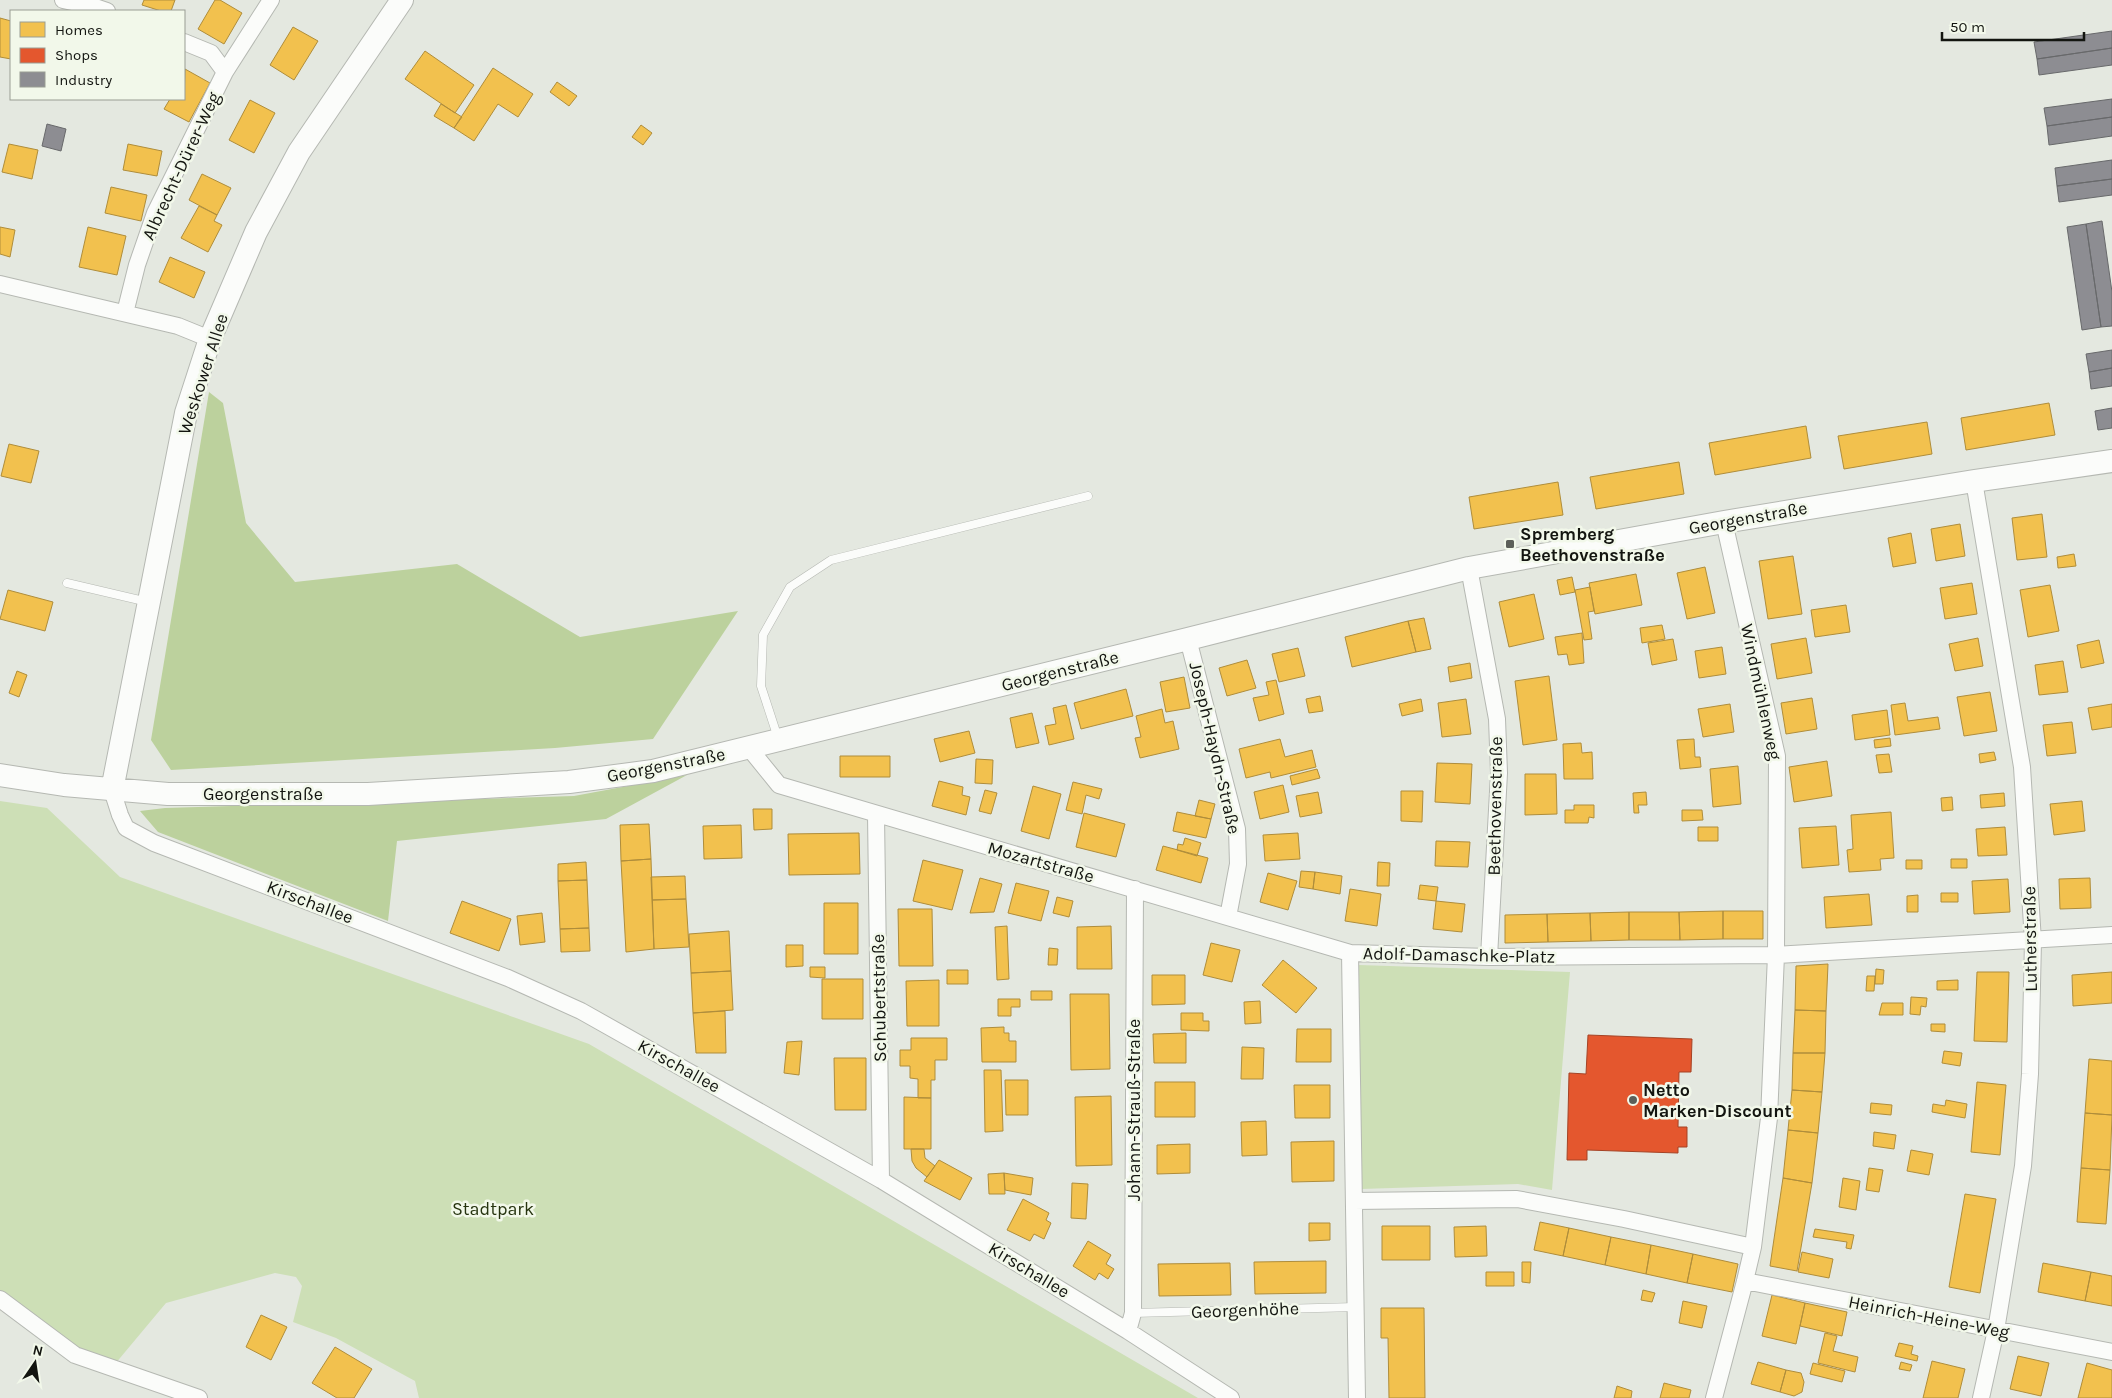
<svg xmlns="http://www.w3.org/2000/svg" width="2112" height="1398" viewBox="0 0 2112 1398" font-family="Karla,sans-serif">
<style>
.green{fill:#cddfb6}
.forest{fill:#bcd19d}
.homes{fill:#f2c14e;stroke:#af8d3b}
.shops{fill:#e4572e;stroke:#a54325}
.industry{fill:#8d8d92;stroke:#68696b}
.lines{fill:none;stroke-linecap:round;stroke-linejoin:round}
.service-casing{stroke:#b5b8b2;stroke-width:9}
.minor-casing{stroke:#b5b8b2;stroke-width:18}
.secondary-casing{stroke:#b5b8b2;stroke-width:24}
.service{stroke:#fbfcfa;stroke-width:8}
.minor{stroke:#fbfcfa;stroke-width:16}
.secondary{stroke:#fbfcfa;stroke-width:22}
.poi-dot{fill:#5c5f59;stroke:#f2f8ea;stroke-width:2}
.labels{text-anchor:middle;stroke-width:5;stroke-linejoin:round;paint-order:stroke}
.street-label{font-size:18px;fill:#131510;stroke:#f2f8ea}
.poi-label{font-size:18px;font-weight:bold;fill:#131510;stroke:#f2f8ea;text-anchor:start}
.park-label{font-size:18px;fill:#26340f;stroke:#f2f8ea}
</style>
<rect width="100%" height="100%" fill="#e4e8e0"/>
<!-- green -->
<path class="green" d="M0 801 47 808 120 877 589 1044 1198 1398H419L415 1381 336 1338 293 1322 302 1286 296 1277 275 1273 166 1303 115 1364 76 1351 0 1294Z
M1359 965 1570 972 1552 1190 1518 1184 1361 1189Z"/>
<!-- forest -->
<path class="forest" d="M209 392 223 403 246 523 295 582 457 564 580 637 738 611 653 739 555 748 171 770 151 740Z
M687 775 606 819 397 841 388 921 158 832 140 811 165 808 574 796Z"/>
<!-- homes -->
<path class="homes" d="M144 0H175L171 11H161L142 5Z
M215 0H220L242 13 224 44 198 29Z
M0 18 11 21V59L0 57Z
M293 27 318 41 294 80 270 65Z
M425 51 474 85 455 113 405 79Z
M493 68 533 94 518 117 498 104 474 141 454 128Z
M185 69 210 83 189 122 164 109 170 99H184Z
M557 82 577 96 569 106 550 92Z
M250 100 275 113 254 153 229 140Z
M441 104 462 117 454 128 434 116Z
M641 125 652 133 643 145 632 137Z
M9 144 38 150 32 179 2 172Z
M128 144 162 151 157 176 123 170Z
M202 174 231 188 217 215 189 200Z
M111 187 147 195 141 221 105 213Z
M199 206 217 215 214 221 222 225 208 252 181 238Z
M0 227 15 230 10 257 0 254Z
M88 227 126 236 117 275 79 267Z
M170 257 205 272 194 298 159 282Z
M2049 403 2055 435 1966 450 1961 418Z
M1927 422 1932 454 1844 469 1838 436Z
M1806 426 1811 458 1715 475 1709 443Z
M9 444 39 451 31 483 1 476Z
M1679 462 1684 494 1596 509 1590 477Z
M1558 482 1563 515 1474 529 1469 497Z
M2042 514 2047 557 2017 560 2012 518Z
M1960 524 1965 556 1936 561 1931 529Z
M1911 533 1916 563 1893 567 1888 538Z
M2074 554 2076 566 2058 568 2057 557Z
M1793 556 1802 614 1768 619 1759 561Z
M1705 567 1715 613 1687 619 1677 573Z
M1636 574 1642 605 1595 614 1589 583Z
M1572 577 1575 592 1560 595 1557 580Z
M1972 583 1977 614 1945 619 1940 588Z
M2050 585 2059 631 2028 637 2020 590Z
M1590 587 1594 611 1588 612 1592 639 1584 640 1575 590Z
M8 590 53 602 45 631 0 619Z
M1534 594 1544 639 1509 647 1499 602Z
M1846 605 1850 632 1815 637 1811 610Z
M1424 618 1431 649 1416 652 1408 621Z
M1408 621 1416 652 1352 667 1345 637Z
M1662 625 1665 639 1642 643 1640 628Z
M1582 633 1584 663 1569 665 1567 654 1558 655 1555 637Z
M1806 638 1812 673 1777 679 1771 644Z
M1978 638 1983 666 1955 671 1949 644Z
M1673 639 1677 660 1652 665 1648 643Z
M2099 640 2104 663 2081 668 2077 645Z
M1722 647 1726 674 1699 678 1695 651Z
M1298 648 1305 676 1279 682 1272 654Z
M1247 660 1256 688 1227 696 1219 668Z
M2063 661 2068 692 2039 695 2035 665Z
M1470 663 1472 678 1450 682 1448 667Z
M17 671 27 675 19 697 9 693Z
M1549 676 1557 740 1523 745 1515 681Z
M1184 677 1190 708 1166 712 1160 682Z
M1276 680 1284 714 1259 721 1253 698 1269 695 1266 682Z
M1126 689 1133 716 1081 729 1074 703Z
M1990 692 1997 731 1964 736 1957 697Z
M1320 696 1323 711 1309 713 1306 699Z
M1812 698 1817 729 1786 734 1781 703Z
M1421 699 1423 711 1402 716 1399 704Z
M1466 699 1471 734 1442 737 1438 703Z
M1905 703 1908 721 1938 717 1940 729 1895 735 1891 705Z
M1730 704 1734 732 1703 737 1698 709Z
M2112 704V727L2092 730 2088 708Z
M1066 705 1074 739 1049 745 1045 726 1056 724 1053 708Z
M1162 709 1165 723 1173 721 1179 749 1140 758 1135 738 1141 737 1136 716Z
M1887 710 1890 735 1855 740 1852 715Z
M1032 713 1039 743 1016 748 1010 718Z
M2072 722 2076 753 2047 756 2043 725Z
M969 731 975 753 940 762 934 739Z
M1890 738 1891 746 1875 748 1874 740Z
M1280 739 1285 757 1312 750 1316 767 1271 778 1270 772 1246 778 1239 749Z
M1694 739 1695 757H1700L1701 767 1680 769 1677 740Z
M1581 743 1582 753 1592 752 1593 779H1564L1563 744Z
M1994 752 1996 760 1980 763 1979 754Z
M1889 754 1892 772 1879 773 1876 755Z
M840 756H890V777H840Z
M976 759 993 760 992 784 975 783Z
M1827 761 1832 796 1794 802 1789 767Z
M1437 763 1472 764 1470 804 1435 802Z
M1738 766 1741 804 1713 807 1710 769Z
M1317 769 1320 778 1292 785 1290 776Z
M1525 774H1556L1557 814 1525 815Z
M939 781 963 787 962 795 970 797 966 815 932 806Z
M1073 782 1102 789 1099 799 1086 795 1082 814 1066 810Z
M1283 785 1289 812 1260 819 1254 792Z
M1033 786 1061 794 1049 839 1021 831Z
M985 790 997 793 991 814 979 811Z
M1401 791H1423L1422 822 1401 821Z
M1318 792 1322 813 1300 817 1296 796Z
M1646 792 1647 805H1638L1639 813H1634L1633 793Z
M2004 793 2005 806 1981 808 1980 795Z
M1952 797 1953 810 1942 811 1941 798Z
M1199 800 1215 804 1211 819 1195 816Z
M2082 801 2085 831 2054 835 2050 804Z
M1574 805H1594V818L1589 817 1588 823H1565V810H1574Z
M753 809H772V829L754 830Z
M1682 810H1702L1703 820 1682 821Z
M1177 812 1211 819 1206 838 1173 831Z
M1891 812 1894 858 1880 859 1881 870 1849 872 1847 850 1853 849 1851 815Z
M1084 813 1125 824 1116 857 1076 847Z
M649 824 651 859 621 861 620 825Z
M741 825 742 858 704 859 703 826Z
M1836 826 1839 865 1802 868 1799 828Z
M1698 827H1718V841H1698Z
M2005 827 2007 855 1978 856 1976 829Z
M859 833 860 874 789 875 788 834Z
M1298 833 1300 859 1265 861 1263 835Z
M1185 838 1201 843 1197 856 1177 850 1178 844 1183 845Z
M1436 841 1470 842 1468 867 1435 866Z
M1163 846 1208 858 1201 883 1156 870Z
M651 859 654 949 626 952 621 861Z
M1951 859H1967V868H1951Z
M923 860 963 870 952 910 913 901Z
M1906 860H1922V869H1906Z
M586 862 587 880 558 881V864Z
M1378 862 1390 863 1389 886H1377Z
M1301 871 1315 872 1313 889 1299 887Z
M1315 872 1342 876 1340 894 1313 889Z
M1268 873 1297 881 1288 910 1260 902Z
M685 876 686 899 652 900 651 877Z
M980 878 1002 884 994 912 970 913Z
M2090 878 2091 908 2060 909 2059 879Z
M2008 879 2010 912 1974 914 1972 881Z
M587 880 589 928 560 929 558 881Z
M1016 883 1049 891 1041 921 1008 913Z
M1420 885 1438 887 1436 901 1418 899Z
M1350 889 1381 894 1377 926 1345 921Z
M1941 893H1958V902H1941Z
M1869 894 1872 925 1826 928 1824 897Z
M1918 895V912H1907V896Z
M1057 897 1073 901 1069 917 1053 913Z
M686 899 689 947 654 949 652 900Z
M462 901 511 919 499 951 450 933Z
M1436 901 1465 904 1462 932 1433 929Z
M824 903H858V954H824Z
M898 909H932L933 966H899Z
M1723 911V939L1680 940 1679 912Z
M1723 911H1763V939H1723Z
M1629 912V940L1591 941 1590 913Z
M1629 912H1679L1680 940H1629Z
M542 913 545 942 520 945 517 916Z
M1590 913 1591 941 1548 942 1547 914Z
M1547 914 1548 942 1505 943V915Z
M1007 926 1009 979 997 980 995 927Z
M1111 926 1112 969H1077V927Z
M589 928 590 951 561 952 560 929Z
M729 931 731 971 691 973 689 934Z
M1211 943 1240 950 1232 982 1203 975Z
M786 945H803V966L786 967Z
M1049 948 1058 949 1057 965H1048Z
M1283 960 1317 988 1296 1013 1262 985Z
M1828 964 1826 1011 1795 1010 1796 966Z
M810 967H825V978L810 977Z
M1876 969 1884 970 1883 984H1875Z
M947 970H968V984H947Z
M731 971 733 1010 693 1013 691 973Z
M1977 972H2009L2007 1042 1974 1041Z
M2112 972V1003L2073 1006 2072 975Z
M1152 975H1185V1004L1152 1005Z
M1867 976H1875L1874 991H1866Z
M822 979H863V1019H822Z
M939 980V1026H907L906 981Z
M1958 980V990H1937V981Z
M1031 991H1052V1000H1031Z
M1070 994H1109L1110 1069 1071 1070Z
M1911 997 1927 998 1926 1007 1921 1006 1920 1015 1910 1014Z
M998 999H1020V1007H1011V1016H998Z
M1260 1001 1261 1023 1245 1024 1244 1002Z
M1882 1003H1903V1015H1879Z
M1795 1010 1826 1011 1825 1053H1793Z
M725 1011 726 1053H696L693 1013Z
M1181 1013H1203V1021H1209V1031L1181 1030Z
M1931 1024H1945V1032L1931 1031Z
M1004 1027V1033H1009V1041H1016V1062H982L981 1028Z
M1297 1029H1331V1062H1296Z
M1186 1033V1063H1154L1153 1034Z
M911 1038H947V1060H935V1080H931V1098H918V1079L910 1078V1066H900V1050H911Z
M802 1041 799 1075 784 1073 787 1042Z
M1242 1047 1264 1048 1263 1079H1241Z
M1944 1051 1962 1053 1960 1066 1942 1063Z
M1793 1053H1825L1822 1092 1792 1090Z
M834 1058H866V1110H835Z
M2089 1059 2112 1061V1115L2085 1113Z
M984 1070H1001L1003 1131 985 1132Z
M1005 1080H1028V1115H1006Z
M1155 1082H1195V1117H1155Z
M1977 1082 2006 1085 2000 1155 1971 1152Z
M1294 1085H1330V1118H1295Z
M1792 1090 1822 1092 1818 1133 1788 1130Z
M1111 1096 1112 1165 1076 1166 1075 1097Z
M904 1097 931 1098V1149H904Z
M1946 1100 1967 1104 1965 1118 1932 1112 1933 1104 1945 1106Z
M1871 1103 1892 1105 1891 1115 1870 1113Z
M2085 1113 2112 1115 2110 1170 2081 1168Z
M1266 1121 1267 1155 1242 1156 1241 1122Z
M1788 1130 1818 1133 1812 1183 1783 1178Z
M1874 1132 1896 1135 1894 1149 1873 1146Z
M1334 1141V1181L1292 1182 1291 1142Z
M1190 1144V1173L1157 1174V1145Z
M911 1149H924L925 1158 935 1166 927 1177 916 1168 912 1161Z
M1911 1150 1933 1154 1929 1175 1907 1171Z
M939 1160 972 1178 960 1200 924 1181Z
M1869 1168 1883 1170 1879 1192 1866 1190Z
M2081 1168 2110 1170 2106 1224 2077 1222Z
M1004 1173 1033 1178 1031 1195 1005 1190Z
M1004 1173 1005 1194H989L988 1174Z
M1783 1178 1812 1183 1797 1271 1770 1266Z
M1843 1178 1860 1181 1856 1210 1839 1207Z
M1072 1183 1088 1184 1086 1219 1071 1218Z
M1965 1194 1996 1199 1980 1293 1949 1287Z
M1023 1199 1049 1213 1046 1220 1051 1223 1044 1239 1034 1234 1030 1241 1007 1230Z
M1540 1222 1569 1228 1563 1256 1534 1250Z
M1309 1223H1330V1240L1309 1241Z
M1382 1226H1430V1260H1382Z
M1486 1226 1487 1256 1455 1257 1454 1227Z
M1569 1228 1611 1237 1605 1265 1563 1256Z
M1815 1229 1854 1235 1851 1249 1846 1248 1847 1242 1813 1237Z
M1611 1237 1651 1245 1646 1274 1605 1265Z
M1088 1241 1111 1255 1106 1264 1114 1269 1108 1279 1099 1273 1095 1280 1073 1266Z
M1651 1245 1693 1254 1687 1283 1646 1274Z
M1802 1252 1833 1259 1829 1278 1798 1272Z
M1693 1254 1738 1264 1732 1292 1687 1283Z
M1326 1261V1293L1255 1294 1254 1262Z
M1522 1262H1531L1530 1283 1522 1282Z
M1230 1263 1231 1295 1159 1296 1158 1264Z
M2043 1263 2091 1272 2085 1301 2038 1292Z
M1486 1272H1514V1286H1486Z
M2091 1272 2112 1276V1306L2085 1301Z
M1643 1290 1655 1293 1652 1302 1641 1300Z
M1772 1295 1805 1303 1796 1344 1762 1336Z
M1683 1301 1707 1306 1702 1328 1679 1323Z
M1805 1303 1847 1312 1842 1336 1800 1326Z
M1381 1308H1424L1425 1398H1389L1388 1338H1381Z
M261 1315 287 1327 271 1360 246 1347Z
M1825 1333 1837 1336 1833 1351 1858 1357 1855 1372 1818 1363Z
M1899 1343 1913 1346 1911 1354 1918 1356 1917 1361 1895 1356Z
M335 1347 372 1369 354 1398H337L312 1383Z
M2018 1356 2049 1363 2041 1396 2010 1389Z
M1932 1361 1965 1369 1958 1398H1923Z
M1758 1362 1786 1370 1780 1392 1751 1384Z
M1901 1362 1912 1365 1910 1371 1899 1369Z
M1813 1363 1845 1371 1842 1382 1810 1374Z
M2087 1363 2112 1370V1398H2078Z
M1786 1370 1801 1373 1804 1382 1802 1392 1794 1396 1780 1392Z
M1664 1383 1691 1390 1689 1398H1660Z
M1617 1386 1632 1391 1631 1398H1614Z"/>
<!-- shops -->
<path class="shops" d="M1588 1035 1692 1039 1691 1072H1679L1678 1127H1687V1147H1678V1153L1587 1150V1160H1567L1569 1073 1586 1074Z"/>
<!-- industry -->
<path class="industry" d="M2112 31V48L2037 59 2034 42Z
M2112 48V65L2039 75 2037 59Z
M2112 99V117L2047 126 2044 108Z
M2112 117V136L2049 145 2047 126Z
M47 124 66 129 61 151 42 146Z
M2112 160V179L2057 186 2055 168Z
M2112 179V195L2059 202 2057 186Z
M2102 221 2112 292V326L2101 327 2086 224Z
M2086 224 2101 327 2082 330 2067 227Z
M2112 350V368L2089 372 2086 354Z
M2112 368V386L2091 389 2089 372Z
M2112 408V428L2098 430 2095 411Z"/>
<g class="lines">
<!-- service casing -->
<g class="service-casing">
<path id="service" d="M67 583 148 602
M778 738 761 686 763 635 790 587 831 560 1088 496
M1133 1313 1356 1307"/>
</g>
<!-- minor casing -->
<g class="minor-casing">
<path id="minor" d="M63 0 95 7 107 11
M225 72 271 0
M0 284 178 326 210 339
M125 313 137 265 155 213 225 72 211 53 184 42
M1974 481 2022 767 2033 941 2030 1074 2023 1166 1996 1330 1981 1398
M1469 568 1497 719 1499 773 1489 957
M1188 639 1237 829 1238 864 1228 917
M749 748 779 785 1350 953 1489 957 1776 955 2112 935
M112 790 120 815 126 828 154 843 508 978 581 1011 881 1180 1128 1331 1231 1398
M876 815 881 1180
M1350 953 1357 1398
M1354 1201 1517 1199 1624 1219 1753 1247
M1745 1281 2112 1352
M0 1299 75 1355 199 1398
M1128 1331 1133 1313 1135 889
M1714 1398 1745 1281 1753 1247 1769 1118 1776 955 1777 756 1724 522"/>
</g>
<!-- secondary casing -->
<g class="secondary-casing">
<path id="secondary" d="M0 775 64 785 168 794H368L569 782 653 771 1188 639 1469 568 1724 522 1974 481 2112 461
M112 790 186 413 210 339 256 232 299 152 402 0"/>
</g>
<!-- service -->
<use href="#service" class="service"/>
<!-- minor -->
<use href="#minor" class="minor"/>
<!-- secondary -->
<use href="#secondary" class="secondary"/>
</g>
<!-- markers -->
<g class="poi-dot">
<rect x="1505" y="539" width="10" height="10" rx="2.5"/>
<circle cx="1633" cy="1100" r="5"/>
</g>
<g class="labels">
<!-- street labels -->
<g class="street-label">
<text transform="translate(181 166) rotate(-65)" y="6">Albrecht-Dürer-Weg</text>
<text transform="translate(203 374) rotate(-72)" y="6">Weskower Allee</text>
<text transform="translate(1748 518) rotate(-10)" y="6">Georgenstraße</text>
<text transform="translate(1060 671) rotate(-14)" y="6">Georgenstraße</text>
<text transform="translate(1761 692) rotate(78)" y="6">Windmühlenweg</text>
<text transform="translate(1215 748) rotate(77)" y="6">Joseph-Haydn-Straße</text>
<text transform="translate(666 765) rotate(-11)" y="6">Georgenstraße</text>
<text x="263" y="800">Georgenstraße</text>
<text transform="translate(1495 806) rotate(-89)" y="6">Beethovenstraße</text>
<text transform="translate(1041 862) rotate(16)" y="6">Mozartstraße</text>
<text transform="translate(310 902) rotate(21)" y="6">Kirschallee</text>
<text transform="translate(2030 939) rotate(-91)" y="6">Lutherstraße</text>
<text transform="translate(1459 955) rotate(1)" y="6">Adolf-Damaschke-Platz</text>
<text transform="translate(879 998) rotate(-91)" y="6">Schubertstraße</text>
<text transform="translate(679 1066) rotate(29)" y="6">Kirschallee</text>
<text transform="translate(1134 1110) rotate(-90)" y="6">Johann-Strauß-Straße</text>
<text transform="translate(1029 1270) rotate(31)" y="6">Kirschallee</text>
<text transform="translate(1245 1310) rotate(-2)" y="6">Georgenhöhe</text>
<text transform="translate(1929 1317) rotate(11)" y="6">Heinrich-Heine-Weg</text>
</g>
<!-- poi labels -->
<g class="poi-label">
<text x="1520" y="540">Spremberg<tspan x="1520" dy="21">Beethovenstraße</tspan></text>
<text x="1643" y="1096">Netto<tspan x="1643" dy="21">Marken-Discount</tspan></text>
</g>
<!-- park labels -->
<g class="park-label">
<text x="493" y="1215">Stadtpark</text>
</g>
</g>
<!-- legend -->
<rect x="10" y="10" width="175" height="90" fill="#f2f8ea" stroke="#999d93"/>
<rect x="20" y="22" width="25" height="15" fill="#f2c14e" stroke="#999d93"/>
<text x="55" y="35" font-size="15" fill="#131510">Homes</text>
<rect x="20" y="48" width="25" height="15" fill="#e4572e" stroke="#999d93"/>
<text x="55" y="60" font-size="15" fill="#131510">Shops</text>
<rect x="20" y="72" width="25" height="15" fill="#8d8d92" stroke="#999d93"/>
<text x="55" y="85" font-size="15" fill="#131510">Industry</text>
<!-- north arrow -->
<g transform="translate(35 1363) rotate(13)" stroke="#f2f8ea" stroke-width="4" paint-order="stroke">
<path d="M0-4L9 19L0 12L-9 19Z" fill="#131510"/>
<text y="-8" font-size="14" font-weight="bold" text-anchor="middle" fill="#131510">N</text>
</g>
<!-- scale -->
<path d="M1942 32v8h142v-8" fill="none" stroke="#131510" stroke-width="2.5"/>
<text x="1950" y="32" font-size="15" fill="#131510" stroke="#f2f8ea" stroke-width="4" paint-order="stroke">50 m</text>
</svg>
